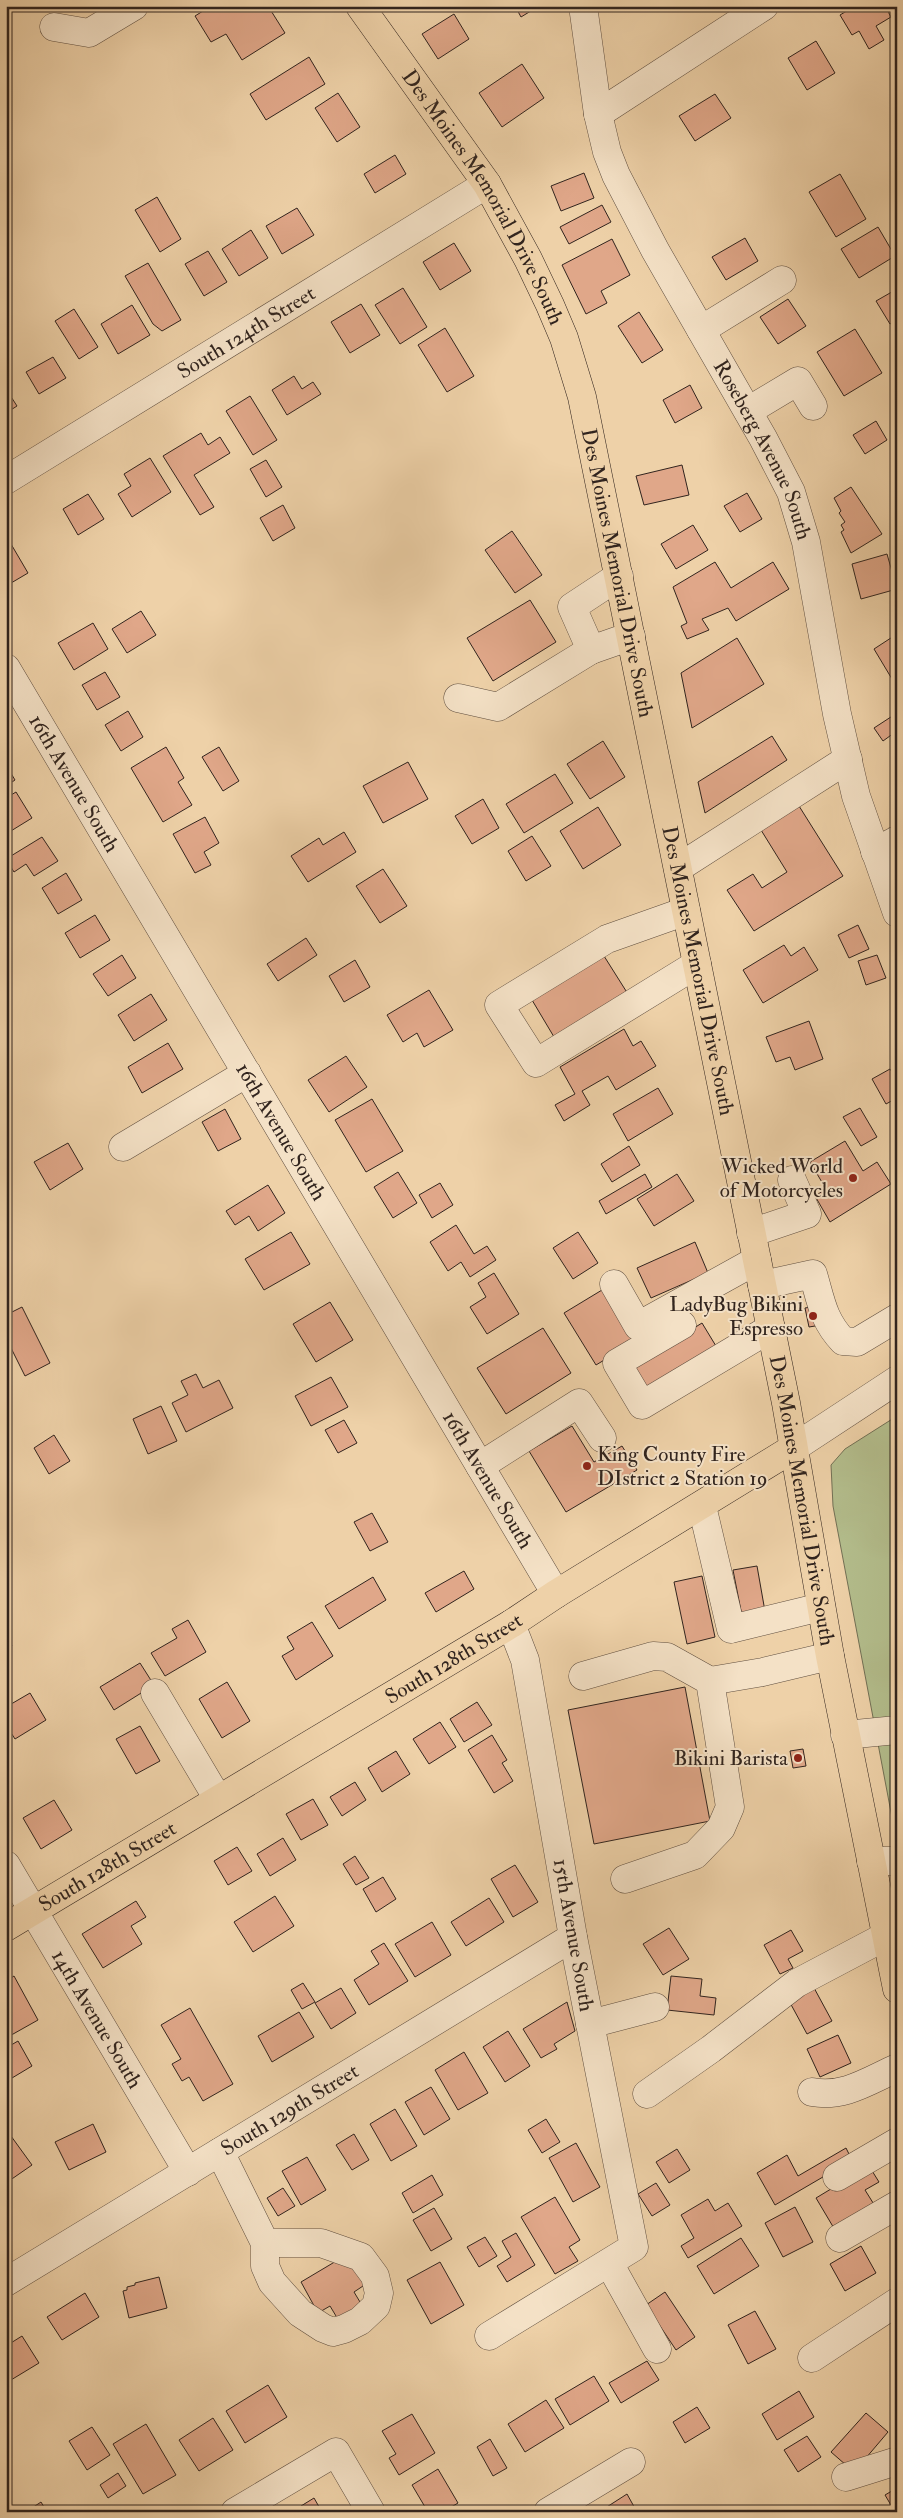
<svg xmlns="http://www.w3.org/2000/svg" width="903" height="2518" viewBox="0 0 903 2518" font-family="'IM FELL Double Pica',serif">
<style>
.green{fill:#b3bd8c;stroke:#727055}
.building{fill:#e0a789;stroke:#31241e}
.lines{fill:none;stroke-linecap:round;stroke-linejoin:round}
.minor-casing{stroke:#604f40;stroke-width:29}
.major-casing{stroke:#31241e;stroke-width:29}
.minor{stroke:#f4e1c6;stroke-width:28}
.major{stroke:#eed1a8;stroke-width:28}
.poi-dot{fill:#8f2418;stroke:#f4e1c6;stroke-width:2}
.labels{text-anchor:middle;stroke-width:4;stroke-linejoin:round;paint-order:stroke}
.street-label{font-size:21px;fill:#31241e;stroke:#f4e1c6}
.poi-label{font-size:21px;fill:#31241e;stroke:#f4e1c6;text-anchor:end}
</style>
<rect width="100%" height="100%" fill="#eed1a8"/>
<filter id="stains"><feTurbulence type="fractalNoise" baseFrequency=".004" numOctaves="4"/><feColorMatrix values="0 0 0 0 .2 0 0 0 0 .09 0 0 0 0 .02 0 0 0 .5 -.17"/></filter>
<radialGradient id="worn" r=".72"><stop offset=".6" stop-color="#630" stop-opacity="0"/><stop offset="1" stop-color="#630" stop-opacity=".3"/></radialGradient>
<!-- green -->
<path class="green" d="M897 1416V1844L833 1506 831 1465 845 1449Z"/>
<!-- building -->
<path class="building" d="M211 6H268L285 33 242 60 226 34 211 42 195 16Z
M515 6H539L521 17Z
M855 6H885L891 17 876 26 884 40 869 49 859 31 852 35 840 15Z
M454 14 469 39 438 59 422 34Z
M816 41 835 73 807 90 788 58Z
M309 57 325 84 266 120 250 94Z
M522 64 544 98 502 127 479 93Z
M338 93 360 127 337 142 315 108Z
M715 94 731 118 695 141 679 116Z
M395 155 406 174 375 193 364 174Z
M584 173 594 198 561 211 551 186Z
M840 174 866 219 836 237 809 192Z
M157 197 181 239 160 252 135 210Z
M602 205 611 222 569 244 560 227Z
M297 208 314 235 282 254 266 226Z
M878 227 895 256 859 278 841 249Z
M251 230 268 258 239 276 222 249Z
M745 238 758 261 726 280 712 257Z
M612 239 630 275 601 291 607 303 586 314 562 265Z
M454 243 471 271 440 290 423 262Z
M208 251 227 282 204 296 185 264Z
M148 263 181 320 162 331 153 324 125 276Z
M403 288 427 327 400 344 375 305Z
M897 289V320L890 324 876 301Z
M788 299 806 326 778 344 760 317Z
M361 304 380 335 350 353 331 322Z
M132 305 150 335 118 354 101 324Z
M74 309 98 347 79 359 55 321Z
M639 312 663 350 642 363 618 326Z
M445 328 474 376 447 392 418 345Z
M855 329 882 373 844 396 817 352Z
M53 357 66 378 39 394 26 372Z
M294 376 302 389 313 382 321 394 287 415 272 390Z
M690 385 702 408 675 423 663 400Z
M6 389 17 406 6 413Z
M250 396 277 440 253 455 226 411Z
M876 421 887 440 865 454 853 435Z
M201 433 208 445 220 437 230 453 194 475 214 507 200 515 163 456Z
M150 458 171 492 132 517 118 494 131 486 124 474Z
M266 460 282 487 266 497 250 469Z
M682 465 689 495 644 505 636 476Z
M851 487 882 534 851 553 841 532 844 530 841 525 845 522 839 513 841 511 834 498Z
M747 493 762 519 740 532 724 506Z
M88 494 104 519 78 535 63 509Z
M283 505 295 528 273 541 260 518Z
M693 525 708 550 676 569 661 544Z
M512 531 542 575 515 593 485 550Z
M11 544 28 573 6 586V547Z
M887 554 897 589 861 599 852 564Z
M715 562 731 588 773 562 789 589 736 621 728 608 702 619 709 630 687 639 681 626 687 623 673 587Z
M530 600 556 642 493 681 467 638Z
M141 611 156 635 127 653 112 629Z
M93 623 108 649 74 670 58 643Z
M897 634V676L892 679 874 649Z
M737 638 764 684 692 728 681 673Z
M105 672 120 697 97 710 82 685Z
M128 711 143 737 121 751 105 725Z
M897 713V737L894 733 883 741 874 728Z
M772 736 787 760 705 813 698 782Z
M603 741 625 777 590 799 567 764Z
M166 747 184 778 178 782 192 805 163 822 131 768Z
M219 747 239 781 223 791 202 757Z
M408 762 428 799 383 823 363 786Z
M6 765 15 780 6 786Z
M555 774 573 803 524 833 506 804Z
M16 792 32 818 6 834V798Z
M483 799 499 828 472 844 455 816Z
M799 806 843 876 754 931 727 890 753 874 762 888 787 872 761 830Z
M598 807 621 845 583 869 560 831Z
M205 817 219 843 204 852 211 865 195 873 173 834Z
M344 832 356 852 308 882 291 856 319 838 323 845Z
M532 836 551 866 526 881 508 851Z
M42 837 58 861 34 876 26 864 14 872 6 859Z
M383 869 407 906 380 923 356 886Z
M66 873 82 900 58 914 42 888Z
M95 915 110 940 80 958 65 933Z
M858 925 869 949 849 958 838 935Z
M306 938 317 955 278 981 267 964Z
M784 945 791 956 804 947 818 970 763 1003 743 970Z
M122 955 136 978 108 996 93 974Z
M877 955 886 978 866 985 858 961Z
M604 956 633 1002 560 1047 532 1000Z
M355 960 370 987 344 1002 329 976Z
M429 990 453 1030 424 1047 417 1033 403 1042 387 1015Z
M151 994 167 1020 134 1041 118 1015Z
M809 1021 823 1059 795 1070 790 1057 776 1062 766 1037Z
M624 1029 633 1046 641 1041 656 1066 616 1090 608 1076 582 1091 590 1105 564 1121 555 1105 575 1094 560 1067Z
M168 1043 183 1069 142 1093 128 1067Z
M346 1056 367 1087 329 1112 308 1080Z
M890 1069 897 1080V1098L886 1104 872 1079Z
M658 1088 673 1114 628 1141 613 1114Z
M372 1099 403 1151 366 1172 335 1120Z
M860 1108 877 1137 861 1146 843 1117Z
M225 1109 241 1139 218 1151 202 1122Z
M845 1141 863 1171 877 1162 891 1184 830 1222 815 1196 826 1189 810 1162Z
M68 1143 83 1169 50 1190 34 1162Z
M629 1146 640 1165 612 1182 601 1164Z
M398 1172 417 1203 393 1218 374 1187Z
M645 1174 652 1187 606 1214 599 1201Z
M677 1174 694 1201 654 1226 637 1199Z
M440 1183 453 1205 432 1218 419 1195Z
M268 1185 285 1213 258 1231 249 1216 235 1225 226 1211Z
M456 1225 474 1254 487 1246 496 1260 470 1277 461 1262 448 1271 430 1242Z
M291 1232 310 1264 264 1290 245 1259Z
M578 1232 598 1263 573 1279 553 1248Z
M695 1242 708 1273 651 1298 637 1268Z
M494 1273 519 1314 487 1334 470 1307 486 1297 478 1283Z
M602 1290 634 1342 596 1365 564 1313Z
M330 1302 353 1340 316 1362 293 1324Z
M817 1306 821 1325 809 1327 805 1308Z
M22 1307 50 1363 25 1376 6 1338V1315Z
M702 1323 719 1351 648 1394 631 1367Z
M543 1328 571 1373 506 1414 477 1368Z
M196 1374 203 1388 219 1380 233 1408 186 1432 172 1403 188 1395 181 1381Z
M331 1377 348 1407 311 1426 295 1396Z
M161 1406 177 1441 148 1454 133 1419Z
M344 1420 357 1443 338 1453 325 1430Z
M572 1426 594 1462 622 1446 637 1470 566 1512 529 1451Z
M54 1435 70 1461 49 1474 34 1448Z
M372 1513 388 1542 370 1551 354 1522Z
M757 1566 766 1617 743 1621 733 1570Z
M464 1571 474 1589 436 1612 425 1593Z
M702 1576 715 1637 687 1644 674 1582Z
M373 1577 386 1600 339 1629 325 1606Z
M188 1620 206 1652 165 1676 151 1653 177 1638 172 1629Z
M312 1622 333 1656 296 1680 282 1656 294 1649 287 1637Z
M6 1636 12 1646 6 1650Z
M140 1663 154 1685 114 1710 100 1687Z
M227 1682 250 1721 222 1738 199 1699Z
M685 1687 710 1821 594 1844 568 1710Z
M30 1693 46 1720 15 1739 6 1725V1707Z
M477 1702 492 1725 464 1742 450 1719Z
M440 1722 456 1747 429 1764 413 1739Z
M140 1726 160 1761 136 1774 116 1739Z
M492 1735 507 1760 502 1763 513 1781 494 1793 468 1750Z
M803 1749 806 1766 793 1768 790 1751Z
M396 1751 410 1774 382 1792 368 1768Z
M355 1782 366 1800 342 1816 330 1797Z
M313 1799 328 1825 301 1840 286 1814Z
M54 1800 72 1830 41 1849 23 1818Z
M283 1838 296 1860 270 1876 257 1854Z
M237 1847 252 1871 228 1885 214 1861Z
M355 1856 369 1878 356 1885 343 1864Z
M515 1865 538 1902 513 1917 491 1879Z
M383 1877 396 1899 376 1912 363 1889Z
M275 1896 294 1926 253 1952 234 1922Z
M489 1898 504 1922 466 1946 451 1922Z
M136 1901 146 1917 131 1926 142 1944 103 1968 82 1934Z
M432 1922 451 1955 415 1977 395 1944Z
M669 1928 689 1959 663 1975 643 1944Z
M791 1930 803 1951 788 1959 793 1968 780 1974 764 1945Z
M384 1943 408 1981 369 2005 354 1980 379 1964 371 1951Z
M14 1976 38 2020 6 2038V1981Z
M671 1976 702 1979 700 1996 716 1998 714 2015 667 2010Z
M303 1983 315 2002 302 2009 291 1990Z
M813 1986 832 2021 807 2034 788 1999Z
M341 1988 356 2013 331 2029 315 2003Z
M567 2002 575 2031 554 2044 557 2049 541 2058 523 2029Z
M190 2008 233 2084 203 2101 189 2077 182 2081 172 2064 181 2059 161 2025Z
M299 2012 314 2037 272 2062 258 2036Z
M508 2031 530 2066 505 2082 483 2047Z
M838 2035 851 2063 820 2077 807 2049Z
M18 2041 32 2066 7 2081 6 2048Z
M464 2052 488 2093 458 2110 435 2070Z
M431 2087 450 2119 424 2135 405 2102Z
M395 2109 417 2146 391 2161 370 2124Z
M546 2119 560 2142 542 2153 528 2130Z
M93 2124 106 2152 69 2170 55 2142Z
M354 2134 369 2160 352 2170 336 2145Z
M11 2136 32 2165 6 2183V2139Z
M576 2143 600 2187 573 2202 549 2158Z
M846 2148 852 2160 775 2205 757 2173 787 2155 798 2176Z
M677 2149 690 2170 669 2183 656 2162Z
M307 2157 326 2190 301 2205 282 2171Z
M869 2166 879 2182 865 2190 875 2206 835 2230 816 2198Z
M432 2175 443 2195 413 2213 402 2193Z
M656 2183 670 2205 652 2216 638 2194Z
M283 2188 295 2206 278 2216 267 2198Z
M555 2197 580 2240 569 2247 578 2261 555 2274 521 2217Z
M708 2199 715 2211 728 2203 742 2226 688 2258 681 2246 694 2238 681 2215Z
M795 2207 813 2242 783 2257 765 2223Z
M434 2208 452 2239 431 2251 413 2220Z
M516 2233 535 2265 507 2282 497 2266 511 2257 502 2241Z
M485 2237 497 2256 479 2267 467 2247Z
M741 2238 759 2266 714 2294 697 2266Z
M861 2246 876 2273 845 2291 830 2264Z
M348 2254 366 2284 354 2292 363 2307 339 2321 330 2306 318 2313 301 2282Z
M440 2262 464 2305 431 2324 407 2280Z
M159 2277 167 2308 129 2318 123 2291 127 2290V2287L135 2285V2283Z
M665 2292 695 2337 676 2350 646 2305Z
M85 2293 99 2317 62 2340 47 2317Z
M755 2311 776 2349 748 2364 728 2325Z
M22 2336 39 2363 6 2383V2346Z
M647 2361 659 2380 621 2403 609 2383Z
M594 2376 609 2401 570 2425 555 2399Z
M268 2385 287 2417 245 2443 226 2411Z
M799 2391 814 2417 777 2440 762 2414Z
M546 2400 564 2428 525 2452 508 2424Z
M697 2407 710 2428 685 2443 673 2422Z
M866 2413 888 2432 854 2472 831 2452Z
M412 2414 435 2453 399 2475 389 2458 396 2454 382 2431Z
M213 2418 233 2450 199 2471 179 2440Z
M146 2424 176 2475 143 2494 113 2444Z
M92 2427 110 2455 87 2470 69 2441Z
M807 2436 821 2457 798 2472 784 2450Z
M490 2439 507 2468 493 2476 477 2447Z
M438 2469 458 2503 443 2512H428L412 2485Z
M118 2473 126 2486 108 2498 100 2485Z
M897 2488V2512H895L885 2495Z
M627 2494 637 2512H599Z
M314 2498 322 2512H304L301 2506Z
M41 2502 47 2512H26Z"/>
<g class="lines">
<!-- minor casing -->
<g class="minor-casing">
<g id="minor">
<path id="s1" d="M583 6 598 114 607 152 616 175 655 250 763 438 791 492 806 542 837 714 856 796 897 913"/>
<path d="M54 27 89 33 134 6"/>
<path d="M598 114 764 6"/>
<path d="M701 330 782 280"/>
<path d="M748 411 798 381 813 406"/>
<path id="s2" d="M6 480 487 184"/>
<path d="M591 650 631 636"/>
<path id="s3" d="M6 668 556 1594"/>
<path d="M458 698 498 707 591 650 572 607 619 576"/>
<path d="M875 852 897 840"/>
<path d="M678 868 848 759"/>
<path d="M686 911 607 939 499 1005 536 1063 697 964"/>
<path d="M123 1147 247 1073"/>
<path d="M751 1233 807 1214 792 1180"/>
<path d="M614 1284 638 1326 757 1260"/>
<path d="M762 1285 813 1274C821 1301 823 1320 843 1341L857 1342 897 1318"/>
<path d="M682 1325 617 1363 642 1405 771 1328"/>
<path d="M792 1449 897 1380"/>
<path d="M480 1466 579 1403 602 1438"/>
<path d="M702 1506 731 1629 821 1607"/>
<path d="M583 1676 653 1656 667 1657 710 1681 730 1807 721 1828 695 1855 625 1879"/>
<path d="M710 1681 763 1672 830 1656"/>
<path d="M155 1693 218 1799"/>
<path d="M845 1735 897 1730"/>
<path d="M871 1861H897"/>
<path id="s4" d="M6 1865 188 2172"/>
<path d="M590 2024 655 2007"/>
<path d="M812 2092C844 2098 868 2081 897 2068"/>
<path d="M647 2094 711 2049 797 1983 886 1936"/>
<path d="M220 2152 265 2243V2266L272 2282 300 2313 323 2328 333 2332 344 2329 360 2321 376 2306 379 2293 375 2276 361 2257 321 2243H265"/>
<path d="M837 2177 897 2142"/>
<path d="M840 2238 897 2205"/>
<path d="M609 2263 657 2349"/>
<path id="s5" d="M6 2282 573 1937"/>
<path d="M489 2336 634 2247 573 1937 525 1660 511 1624"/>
<path d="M812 2358 897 2302"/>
<path d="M846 2477 897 2461"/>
<path d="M235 2512 336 2452 371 2512"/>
<path d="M548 2512 631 2462"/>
</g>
</g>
<!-- major casing -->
<g class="major-casing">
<g id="major">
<path id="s6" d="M360 6 487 184 528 259 550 305 564 338 582 397 786 1403 830 1656 897 1989"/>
<path id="s7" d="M6 1927 511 1624 556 1594 792 1449"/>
</g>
</g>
<!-- minor -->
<use href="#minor" class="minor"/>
<!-- major -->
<use href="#major" class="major"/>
</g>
<!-- markers -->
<g class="poi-dot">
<circle cx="853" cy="1178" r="5"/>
<circle cx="813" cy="1316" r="5"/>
<circle cx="587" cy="1466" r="5"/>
<circle cx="798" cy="1758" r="5"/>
</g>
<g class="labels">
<!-- street labels -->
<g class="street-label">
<text dy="7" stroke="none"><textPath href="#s6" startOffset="228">Des Moines Memorial Drive South</textPath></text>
<text dy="7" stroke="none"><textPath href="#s2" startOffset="282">South 124th Street</textPath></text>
<text dy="7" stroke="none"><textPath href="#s1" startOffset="485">Roseberg Avenue South</textPath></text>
<text dy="7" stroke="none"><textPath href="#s6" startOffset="632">Des Moines Memorial Drive South</textPath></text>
<text dy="7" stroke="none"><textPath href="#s3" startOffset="134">16th Avenue South</textPath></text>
<text dy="7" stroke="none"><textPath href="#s6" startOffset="1038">Des Moines Memorial Drive South</textPath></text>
<text dy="7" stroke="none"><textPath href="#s3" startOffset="539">16th Avenue South</textPath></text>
<text dy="7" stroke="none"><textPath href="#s3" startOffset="944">16th Avenue South</textPath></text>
<text dy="7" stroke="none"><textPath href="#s6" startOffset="1578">Des Moines Memorial Drive South</textPath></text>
<text dy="7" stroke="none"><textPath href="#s7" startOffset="522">South 128th Street</textPath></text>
<text dy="7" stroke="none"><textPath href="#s7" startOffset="118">South 128th Street</textPath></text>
<text transform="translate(574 1935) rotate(80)" y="7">15th Avenue South</text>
<text dy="7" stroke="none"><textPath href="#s4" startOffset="179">14th Avenue South</textPath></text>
<text dy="7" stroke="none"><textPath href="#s5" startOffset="332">South 129th Street</textPath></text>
</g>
<!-- poi labels -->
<g class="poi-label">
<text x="843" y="1173">Wicked World<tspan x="843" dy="24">of Motorcycles</tspan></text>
<text x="803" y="1311">LadyBug Bikini<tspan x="803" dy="24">Espresso</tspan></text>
<text x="597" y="1461" text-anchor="start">King County Fire<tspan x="597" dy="24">DIstrict 2 Station 19</tspan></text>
<text x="788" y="1765">Bikini Barista</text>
</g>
</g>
<!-- margin -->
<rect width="903" height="2518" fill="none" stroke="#eed1a8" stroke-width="25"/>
<rect x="8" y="8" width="888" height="2503" fill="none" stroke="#31241e" stroke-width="2.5"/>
<rect x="12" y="12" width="878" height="2493" fill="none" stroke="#31241e"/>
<rect width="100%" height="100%" filter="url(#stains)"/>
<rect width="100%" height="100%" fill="url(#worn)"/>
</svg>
